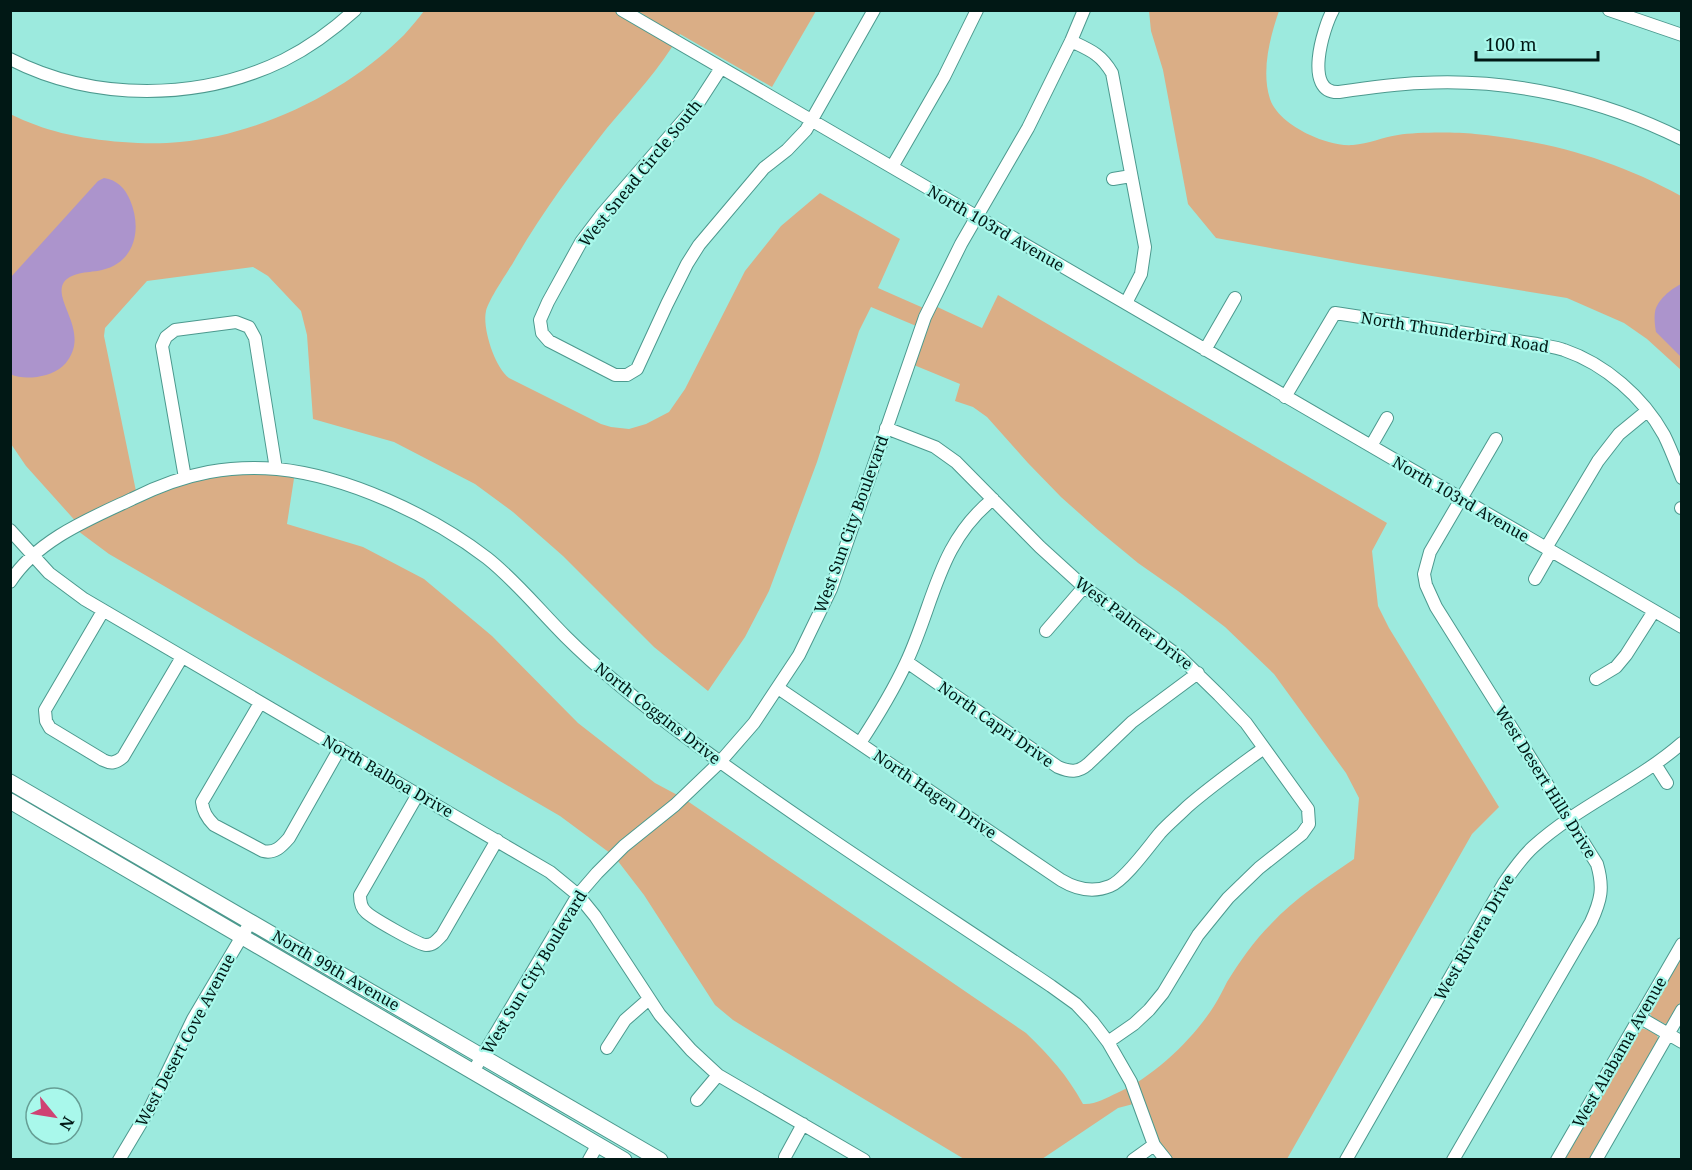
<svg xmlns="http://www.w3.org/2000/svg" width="1692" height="1170" viewBox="0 0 1692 1170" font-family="'Noto Serif',serif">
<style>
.green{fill:#daae86;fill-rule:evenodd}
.water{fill:#ac94cc}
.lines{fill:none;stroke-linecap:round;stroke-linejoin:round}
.minor-casing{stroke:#4c998e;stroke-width:14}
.major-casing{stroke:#4c998e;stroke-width:17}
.minor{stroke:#fff;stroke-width:12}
.major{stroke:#fff;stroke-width:15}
.labels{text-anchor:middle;stroke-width:4.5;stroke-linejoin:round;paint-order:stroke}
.street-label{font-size:16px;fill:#011815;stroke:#a9f8eb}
</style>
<rect width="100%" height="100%" fill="#9ceade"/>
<!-- green -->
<path class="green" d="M424 11H816L772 87 680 34C660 69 633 97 607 128 573 171 540 215 513 263 506 274 488 301 486 311 482 328 495 368 509 378L601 424 611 427 629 429 646 424 669 412 685 389 745 271 781 226 820 193 900 239 878 288 928 310 931 304 982 328 998 295 1387 523 1372 551 1378 606 1389 628 1499 807 1472 834 1287 1159H1166L1137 1103 1118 1108 1042 1159H964L754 1033 733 1020 715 1005 644 895 614 856 560 816 109 554 74 528 79 525 26 466 11 444 10 114C19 118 27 122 36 125 74 140 139 146 180 142 261 134 347 92 404 35 411 27 418 19 424 11ZM253 267 268 276 301 311 307 335 313 419 394 442 475 484 513 512 563 556 654 647 708 691 745 637 769 591 817 462 859 331 871 307 921 328 909 363 960 384 955 401 973 407 987 417 1028 463 1061 497 1098 530 1138 563 1178 591 1225 627 1274 674 1346 773 1359 798 1354 859C1325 879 1295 898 1271 924 1254 941 1240 961 1227 982 1223 990 1219 998 1214 1006 1193 1039 1154 1077 1117 1093 1106 1098 1095 1105 1083 1104 1067 1075 1050 1056 1026 1033L683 798 655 783 578 723 492 636 424 579 363 547 287 524 295 472H206L137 496 104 336 105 328 147 281Z
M1149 11H1279C1270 37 1261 71 1270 99 1276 116 1295 128 1310 135 1323 141 1338 146 1353 145 1368 144 1383 137 1398 135 1418 132 1454 132 1475 134 1550 141 1615 160 1681 196V370L1647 339 1624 323 1567 298 1358 264 1216 238 1188 204 1163 70 1151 31Z
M1681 952C1681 970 1687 1018 1665 1024L1652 1017 1649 1012Z
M1640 1028 1648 1030 1657 1035 1659 1042 1591 1159 1562 1160Z"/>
<!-- water -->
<path class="water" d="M104 178C117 180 125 188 130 200 142 228 136 262 102 270 90 273 73 271 64 282 52 300 89 330 68 360 62 370 49 375 37 377 27 378 19 378 10 374L11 277 98 181Z
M1681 284V357L1656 332C1655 326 1654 318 1655 312 1657 300 1671 289 1681 284Z"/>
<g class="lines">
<!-- minor casing -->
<g class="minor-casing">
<path id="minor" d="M622 10 1682 627
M1333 10C1323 28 1303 94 1339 92 1366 88 1394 84 1421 83 1510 78 1602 99 1682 139
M1609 10 1682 35
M1071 41C1090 50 1101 54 1112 73L1145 247 1141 274 1126 303
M10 59C94 102 200 101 284 60 310 47 334 29 355 10
M721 68 699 102 603 213 581 242 548 302 540 320 542 333 549 341 615 375H627L637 369 667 304 687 264 699 245 764 168 787 150 806 130 874 10
M892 167 944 77 977 10
M1113 179 1131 176
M1205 350 1235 298
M1285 397 1335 313 1537 344C1546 346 1556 347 1564 350 1605 364 1643 397 1664 435 1671 449 1676 463 1682 478
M886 428 935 447 956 462 1040 547 1084 587 1180 657 1219 695 1246 723 1308 809 1309 824 1302 834 1259 868 1228 898 1198 935 1163 993 1149 1010 1134 1024 1108 1042
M1371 446 1387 418
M185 478 162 346 166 337 175 330 236 322 249 327 255 338 276 469
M1681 508H1682
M10 530 49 573 84 599 550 872 578 895 595 916 660 1015 691 1050 718 1075 864 1160
M1546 548 1598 461 1619 434 1647 411
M1535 579 1551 551
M10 582C37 540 89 519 132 499 156 487 182 477 209 472 231 468 254 467 277 469 347 476 431 515 487 558 516 581 540 611 566 637 603 674 644 706 686 737 804 824 929 904 1051 986L1076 1004 1092 1021 1108 1042 1131 1082 1154 1145 1166 1160
M103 611 45 710 46 721 50 728 103 760C111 764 116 763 123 757L182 657
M1046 631 1084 587
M907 662 1058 767C1070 772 1078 773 1088 764L1132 722 1198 673
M1596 679 1616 667 1626 655 1654 611
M778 688 1061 880C1076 889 1093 893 1110 886 1125 880 1149 846 1160 833 1168 824 1178 816 1187 807 1211 786 1238 767 1264 748
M260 703 202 802C203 812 207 818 214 825L263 851C275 854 282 846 289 838L340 748
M860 743C877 717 893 691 906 663 934 604 938 543 993 499
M1655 764 1667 783
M418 794 360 895C360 901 361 908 366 912 372 918 419 945 426 945 434 945 437 940 442 935L497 840
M1639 1017 1682 1042
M607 1048 625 1020 649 999
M477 1065 578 895 597 873 624 846 675 805 720 762 754 723 799 655 831 589 925 317 961 244 1028 128 1071 41 1084 10
M697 1100 718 1075
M785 1157 803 1124
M119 1160 150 1108 193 1019 251 921
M589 1160 598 1144
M1133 1160 1154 1145
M1346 1160 1504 883C1513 870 1522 857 1533 847 1578 806 1636 783 1682 743
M1453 1160 1591 922C1601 900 1604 888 1597 864L1436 607 1426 585 1424 574 1430 552 1496 439
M1557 1160 1682 944
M1596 1160 1682 1010"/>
</g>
<!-- major casing -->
<g class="major-casing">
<path id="major" d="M10 782 660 1160
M10 801 624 1160"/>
</g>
<!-- minor -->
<use href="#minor" class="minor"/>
<!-- major -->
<use href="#major" class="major"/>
</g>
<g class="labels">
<!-- street labels -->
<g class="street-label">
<text transform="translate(640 173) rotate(-51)" y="6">West Snead Circle South</text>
<text transform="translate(996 228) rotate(30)" y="6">North 103rd Avenue</text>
<text transform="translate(1455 332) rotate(9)" y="6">North Thunderbird Road</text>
<text transform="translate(1461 499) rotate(30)" y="6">North 103rd Avenue</text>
<text transform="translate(851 524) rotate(-70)" y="6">West Sun City Boulevard</text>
<text transform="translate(1134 623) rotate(37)" y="6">West Palmer Drive</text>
<text transform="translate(658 713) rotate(38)" y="6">North Coggins Drive</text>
<text transform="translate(996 724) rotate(35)" y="6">North Capri Drive</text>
<text transform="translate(388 776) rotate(30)" y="6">North Balboa Drive</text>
<text transform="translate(1546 782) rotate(58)" y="6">West Desert Hills Drive</text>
<text transform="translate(935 794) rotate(34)" y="6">North Hagen Drive</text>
<text transform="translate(1474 937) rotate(-60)" y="6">West Riviera Drive</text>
<text transform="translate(336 970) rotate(30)" y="6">North 99th Avenue</text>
<text transform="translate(534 972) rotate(-59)" y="6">West Sun City Boulevard</text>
<text transform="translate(185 1040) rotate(-62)" y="6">West Desert Cove Avenue</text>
<text transform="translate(1619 1052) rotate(-60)" y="6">West Alabama Avenue</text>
</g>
</g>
<!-- border -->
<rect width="1692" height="1170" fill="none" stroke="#011815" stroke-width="24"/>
<!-- north arrow -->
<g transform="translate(54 1116) rotate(120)"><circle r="28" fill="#a9f8eb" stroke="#669e95" stroke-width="1.5"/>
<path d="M0-4.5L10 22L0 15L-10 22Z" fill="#cf4273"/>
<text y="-9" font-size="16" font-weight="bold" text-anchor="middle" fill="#011815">N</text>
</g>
<!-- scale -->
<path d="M1476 51v9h122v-9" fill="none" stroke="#011815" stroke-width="3"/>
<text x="1485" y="51" font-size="18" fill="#011815" stroke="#a9f8eb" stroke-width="4.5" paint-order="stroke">100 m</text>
</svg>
